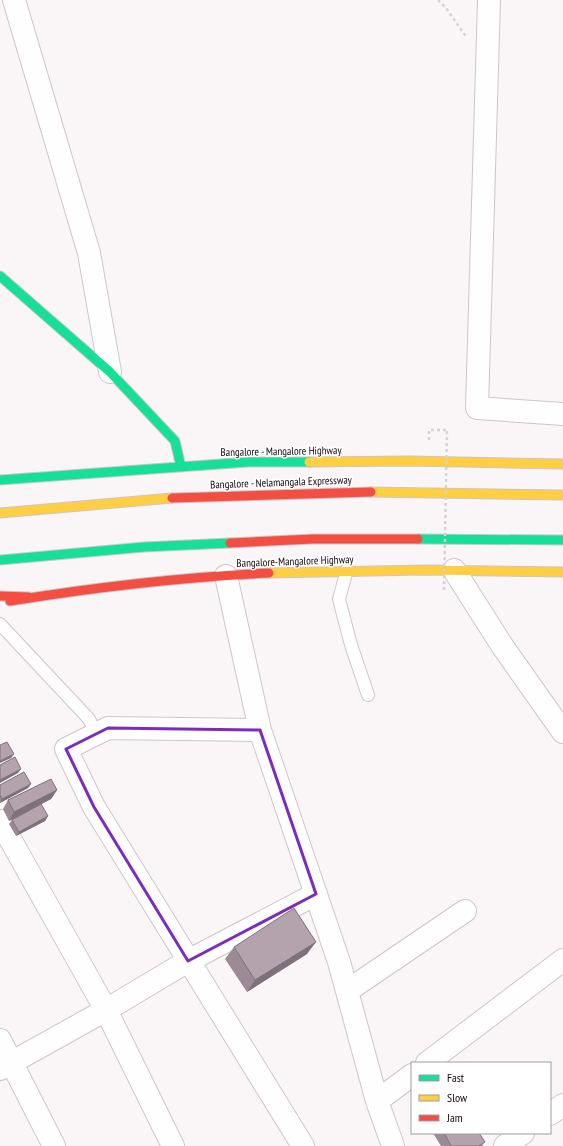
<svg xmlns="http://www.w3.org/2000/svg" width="563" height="1146" viewBox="0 0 563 1146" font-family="'PT Sans Narrow',sans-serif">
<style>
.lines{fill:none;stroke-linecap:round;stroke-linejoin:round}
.lane-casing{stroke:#cec5ca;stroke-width:14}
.street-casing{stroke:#cec5ca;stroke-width:24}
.fast-casing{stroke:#cec5ca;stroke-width:11}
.slow-casing{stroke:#cec5ca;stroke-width:11}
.jam-casing{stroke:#cec5ca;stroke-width:11}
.path{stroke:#d5d3d4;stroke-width:2.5;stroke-dasharray:3 3;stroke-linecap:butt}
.lane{stroke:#fefefe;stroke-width:12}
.street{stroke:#fefefe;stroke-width:22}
.fast{stroke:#16e098;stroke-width:9}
.slow{stroke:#ffcf43;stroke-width:9}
.jam{stroke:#f24e42;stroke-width:9}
.path-bridge{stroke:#d5d3d4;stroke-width:2.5;stroke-dasharray:3 3;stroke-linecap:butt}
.wall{fill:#9b8b95}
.shaded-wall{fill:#7e7179}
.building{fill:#b4a2ad;stroke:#7e7179}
.marked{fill:none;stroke:#7b2cbf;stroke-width:3;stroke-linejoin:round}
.labels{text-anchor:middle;stroke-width:3;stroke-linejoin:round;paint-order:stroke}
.street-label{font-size:11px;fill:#13070e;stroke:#fff}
</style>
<rect width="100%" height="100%" fill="#faf6f8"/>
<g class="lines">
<!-- lane casing -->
<g class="lane-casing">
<path id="lane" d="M347 570 339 599 351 645 368 695
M0 624 89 719 96 734"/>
</g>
<!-- street casing -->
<g class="street-casing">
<path id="street" d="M14 0 89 253 110 372
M489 0 477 408 563 414
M454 570 503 647 563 732
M226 576 260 730 339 962 377 1101 393 1146
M260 730 108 728 66 749 94 807 303 1146
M0 821 106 1010 173 1146
M347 991 465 911
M0 1040 54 1146
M427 1063 563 960
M0 1069 106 1010 188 961 316 894
M377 1101 412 1075
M550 1114 563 1105
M505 1146 523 1133"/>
</g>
<!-- fast casing -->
<g class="fast-casing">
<path id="fast" d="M0 276 110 372 175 441 181 467
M0 480 248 462H309
M418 539 563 540
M0 560 144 547 230 543"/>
</g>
<!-- slow casing -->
<g class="slow-casing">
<path id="slow" d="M309 462 410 461 563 464
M371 492 563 495
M0 513 172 498
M269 573 425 570 563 572"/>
</g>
<!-- jam casing -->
<g class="jam-casing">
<path id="jam" d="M172 498 371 492
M230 543 313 539H418
M0 596 29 597
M10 601C96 587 182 577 269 573"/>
</g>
<!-- path -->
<path class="path" d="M438 0 446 8 467 38
M429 440V430H447"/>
<!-- lane -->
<use href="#lane" class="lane"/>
<!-- street -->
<use href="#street" class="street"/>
<!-- fast -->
<use href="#fast" class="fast"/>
<!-- slow -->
<use href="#slow" class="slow"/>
<!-- jam -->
<use href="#jam" class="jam"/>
<!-- path-bridge -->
<path class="path-bridge" d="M444 590 447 430"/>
</g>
<!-- wall -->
<path class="wall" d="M31 784 28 788 0 803V785Z
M57 790 51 799 9 821 3 809 8 800Z
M48 816 45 821 16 836 9 824 12 820Z
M234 947 307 954 247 992 225 959Z
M433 1133H479L483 1146H441Z"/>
<!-- shaded-wall -->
<path class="shaded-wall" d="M14 754 11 758 0 763V761Z
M21 769 18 773 0 783V780Z
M31 784 28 788 0 803 2 799Z
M57 790 51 799 9 821 14 812Z
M48 816 45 821 16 836 19 832Z
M316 942 307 954 247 992 255 980Z"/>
<!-- building -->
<path class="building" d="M7 742 14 754 0 761V745Z
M15 757 21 769 0 780V765Z
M24 772 31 784 2 799 0 795V785Z
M51 779 57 790 14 812 8 800Z
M41 804 48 816 19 832 12 820Z
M294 908 316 942 255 980 234 947Z
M444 1133H479L485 1142 479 1146H451Z"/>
<!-- marked area -->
<path class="marked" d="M108 728 260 730 316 894 188 961 94 807 66 749Z"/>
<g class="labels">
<!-- street labels -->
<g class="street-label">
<text transform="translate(281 451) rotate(-1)" y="4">Bangalore - Mangalore Highway</text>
<text transform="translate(281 482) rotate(-2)" y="4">Bangalore - Nelamangala Expressway</text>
<text transform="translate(295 561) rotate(-2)" y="4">Bangalore-Mangalore Highway</text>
</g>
</g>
<!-- legend -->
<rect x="411" y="1062" width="140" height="72" fill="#ffffff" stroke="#a19c9f"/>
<rect x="419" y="1075" width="20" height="6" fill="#16e098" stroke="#a19c9f"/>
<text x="447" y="1082" font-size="12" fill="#13070e">Fast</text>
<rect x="419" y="1095" width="20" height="6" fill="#ffcf43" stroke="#a19c9f"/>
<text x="447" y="1102" font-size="12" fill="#13070e">Slow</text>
<rect x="419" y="1115" width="20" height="6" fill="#f24e42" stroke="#a19c9f"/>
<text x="447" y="1122" font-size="12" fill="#13070e">Jam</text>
</svg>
